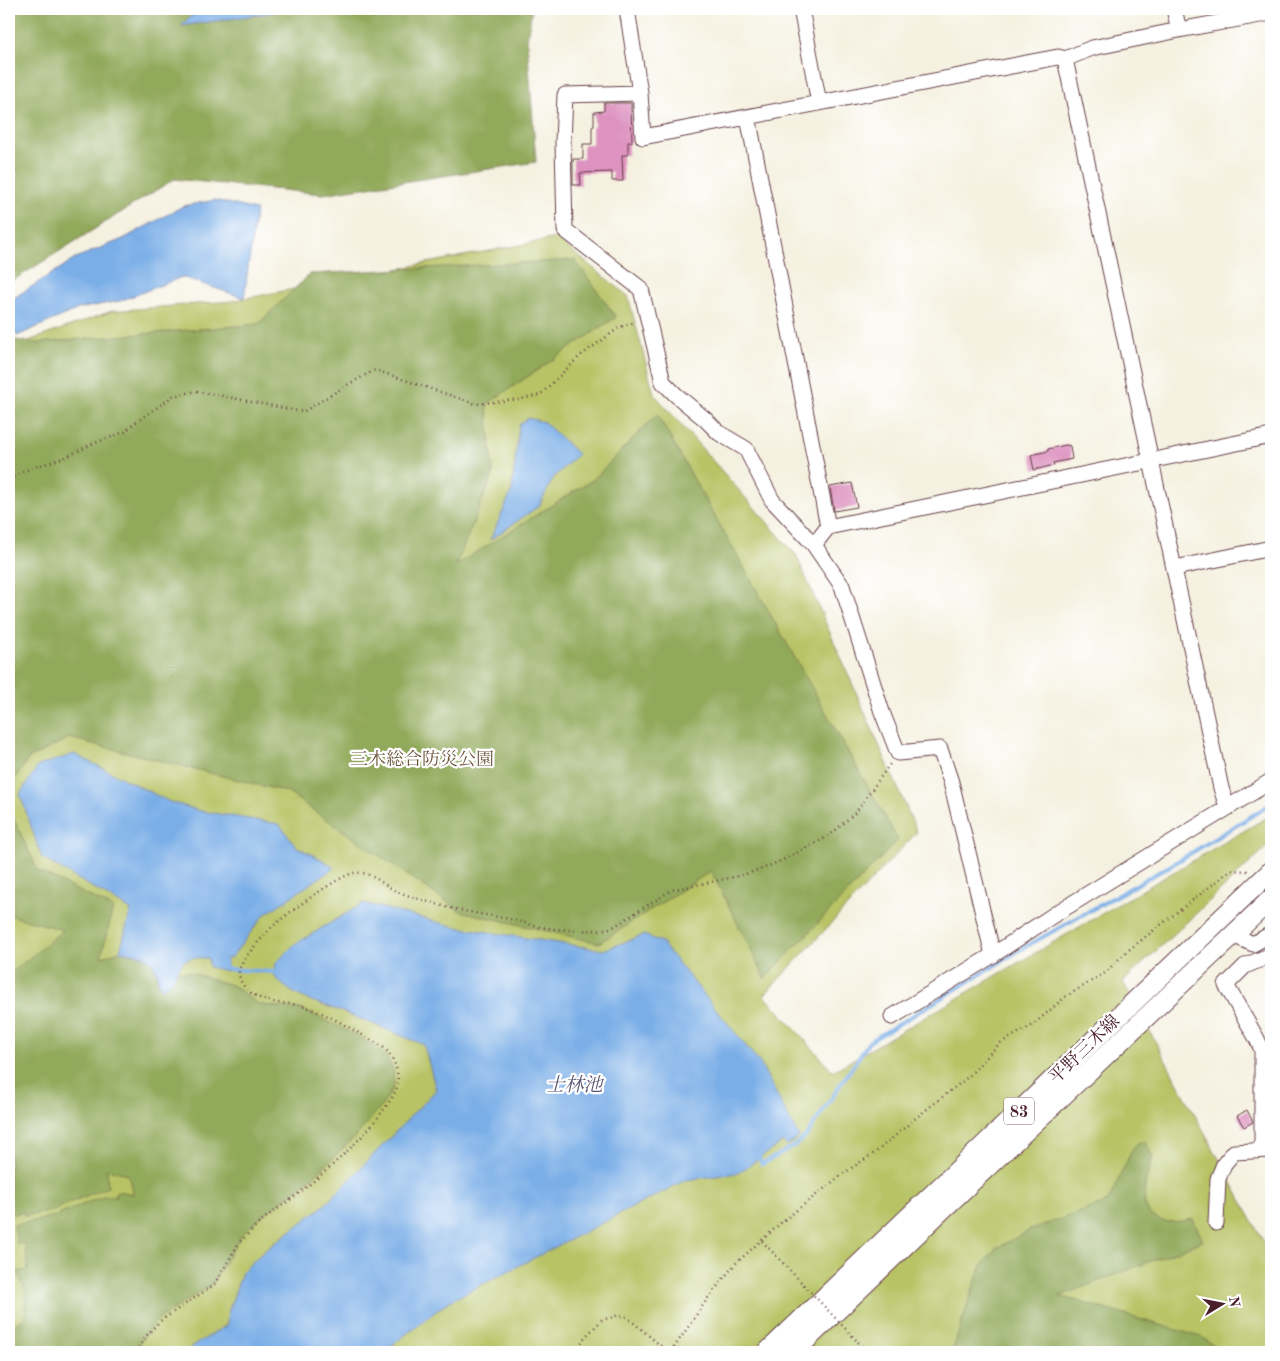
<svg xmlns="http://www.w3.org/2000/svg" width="1280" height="1361" viewBox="0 0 1280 1361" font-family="'Old Standard TT','Noto Serif JP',serif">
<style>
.green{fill:#b7c365;stroke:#807148}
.forest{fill:#91a95a;stroke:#6e6442}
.water{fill:#7aaee7;stroke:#626689}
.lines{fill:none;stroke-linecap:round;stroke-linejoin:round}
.stream{stroke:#7aaee7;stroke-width:4}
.building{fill:#dd92c0}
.minor-casing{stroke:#643e46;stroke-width:17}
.major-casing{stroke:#643e46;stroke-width:21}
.path{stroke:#643e46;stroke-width:2.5;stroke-dasharray:1 4;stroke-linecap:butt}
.minor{stroke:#fff;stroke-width:15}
.major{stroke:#fff;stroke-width:19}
.path-bridge{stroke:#643e46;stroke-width:2.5;stroke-dasharray:1 4;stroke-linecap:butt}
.labels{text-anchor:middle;stroke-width:4.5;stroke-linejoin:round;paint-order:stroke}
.shield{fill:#fff;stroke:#80626b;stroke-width:1}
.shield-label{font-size:16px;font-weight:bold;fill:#4a1f2b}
.park-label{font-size:18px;fill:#70583f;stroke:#fff}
.street-label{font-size:18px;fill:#4a1f2b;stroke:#fff}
.water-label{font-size:19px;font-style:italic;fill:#5d5876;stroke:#fff}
</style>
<rect width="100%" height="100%" fill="#fff"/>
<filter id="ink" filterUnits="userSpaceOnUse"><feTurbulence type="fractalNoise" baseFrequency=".02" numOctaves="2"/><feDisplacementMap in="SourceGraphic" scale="10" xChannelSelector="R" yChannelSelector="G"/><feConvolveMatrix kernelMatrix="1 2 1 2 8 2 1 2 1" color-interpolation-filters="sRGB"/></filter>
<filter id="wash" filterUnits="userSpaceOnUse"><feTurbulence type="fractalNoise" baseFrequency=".0096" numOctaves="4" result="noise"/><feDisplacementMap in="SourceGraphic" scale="20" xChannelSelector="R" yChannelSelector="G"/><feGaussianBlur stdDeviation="1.12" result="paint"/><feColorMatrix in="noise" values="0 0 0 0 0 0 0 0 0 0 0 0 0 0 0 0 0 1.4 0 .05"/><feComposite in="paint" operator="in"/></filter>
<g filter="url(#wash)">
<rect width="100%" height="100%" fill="#f5f1e0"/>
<!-- green -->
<path class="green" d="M556 238 628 296 654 394 796 555 917 832 764 995 833 1071 1271 815V843L1123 982 1271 1255V1352H9V348L112 311 232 301Z"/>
<!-- forest -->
<path class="forest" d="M9 9H199L182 26 275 12V9H532L527 40 536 162 322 194 174 179 9 283V185L18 176 9 158Z
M575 260 616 317 487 404 493 474 456 565 594 479 657 414 898 840 765 978 711 871 599 943 460 911 287 792 69 738 28 759 9 788V339L36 343 258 324 310 274Z
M9 809 38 871 113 908 101 957 120 951 145 956 150 959 154 965 159 985 171 982 177 972H189L234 986 248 997 259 1004 270 1006 301 1009 342 1028 368 1042 386 1056 393 1070 394 1085 389 1095 381 1107 356 1136 313 1177 262 1216 241 1235 212 1284 159 1319 153 1325 133 1352H9V1328L26 1317 25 1307 26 1292 17 1272 28 1270 25 1243 17 1244 14 1225 54 1217 103 1196H115L117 1191 133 1194 131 1182 127 1174 107 1169 108 1187 71 1202 53 1211 24 1216V1212L9 1215V975L63 930 9 915Z
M1139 1142 1146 1143 1153 1157C1150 1167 1146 1177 1145 1187 1140 1224 1166 1225 1193 1219L1203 1241 1060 1296 1201 1337 1225 1352H884L881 1351 953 1349 975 1282 983 1264 997 1248 1030 1230 1108 1202 1133 1148Z"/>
<!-- water -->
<path class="water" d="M199 9H275L276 12 181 26Z
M215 200 256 210 244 298 182 277 120 301 78 309 17 336 9 316V301L78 257 123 239 183 206Z
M528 418 544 422 578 454 554 477 539 506 490 540 512 491 519 425Z
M74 754 170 802 201 811 279 824 297 847 323 860 334 868 264 915 231 958H227V966L226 971 209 967 208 958C202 958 194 957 188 959 178 961 176 982 162 988 158 984 158 978 157 973 152 954 137 954 120 951L131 910 42 858 20 794 38 766Z
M364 903 456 927 603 950 644 935 661 942 760 1063 799 1137 787 1146 783 1142 738 1173 686 1180 448 1302 383 1352H187L193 1346 227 1325 228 1313 242 1272 263 1252 326 1204 436 1090 424 1045C398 1034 371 1023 345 1013 321 1003 290 998 274 975L276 963 295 944Z"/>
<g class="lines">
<!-- stream -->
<path class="stream" d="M227 969 274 972
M759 1158 762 1164 794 1146 806 1136 869 1042 1025 947 1175 863 1271 804"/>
</g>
<g id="blocks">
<!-- building -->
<path class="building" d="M604 103H631L632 142H628V155H622L623 181H612V172L580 173 581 185H573V159H583V144H592V127L594 126V112L604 111Z
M1066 445 1070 446 1072 459 1053 463 1054 465 1034 470 1031 455 1048 451V449Z
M852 483 857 507 834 511 830 487Z
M1247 1110 1253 1122 1244 1127 1237 1116Z"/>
</g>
</g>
<g filter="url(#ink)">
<use href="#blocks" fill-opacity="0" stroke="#643e46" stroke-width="1"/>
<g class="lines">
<!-- minor casing -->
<g class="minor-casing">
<path id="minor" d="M627 9 640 93 643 137 1058 57 1065 59 1092 48 1179 30 1271 13
M801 9 819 103
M1174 9 1179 30
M1065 59 1221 788 1227 807
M640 93 565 95 563 142 565 230 641 289 663 382 676 395 705 419 719 433 746 449 772 500 814 545 842 586 882 712 898 753 940 749 951 782 993 955
M748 117 828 527
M814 545 828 527 1271 436
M1175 568 1271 548
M1233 935 1253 944 1271 934
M892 1017 993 955 1052 916 1271 781
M1262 1150V1050L1257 1039 1226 985 1245 966 1271 955
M1216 1223 1218 1179 1224 1164 1234 1152 1271 1150"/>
</g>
<!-- major casing -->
<g class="major-casing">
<path id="major" d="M767 1352 1271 871
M794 1352 940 1212 1271 899"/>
</g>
<!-- path -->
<path class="path" d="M9 479 29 469 66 457 92 444 125 432 131 426 173 396 197 391 303 412 347 385 375 370 476 404 521 399 540 395 580 356 620 327 635 322
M762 1241 783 1263
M858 1342 868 1352
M136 1352 147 1335 160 1321 214 1285 239 1243C247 1235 255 1226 264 1219 275 1210 288 1202 299 1193 327 1171 361 1141 382 1112 388 1103 397 1093 398 1082 398 1070 394 1059 386 1050 380 1044 371 1040 364 1036 345 1025 324 1012 302 1006 291 1003 279 1004 268 1001 255 997 239 988 239 972 239 961 264 936 272 927 284 916 339 875 354 873 372 870 385 888 401 893 420 900 440 905 459 910 477 914 496 916 514 920 521 922 528 924 535 926 554 930 595 933 613 927L672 890 739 876 762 869 787 858 829 836 856 812 890 764
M578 1352 583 1339 602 1320 616 1316 627 1317 668 1352
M671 1352 708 1298 735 1264 783 1221 844 1173 876 1152 917 1117 968 1077 1000 1043 1033 1025 1065 997 1105 973 1125 953 1231 870 1248 871"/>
<!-- minor -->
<use href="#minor" class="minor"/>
<!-- major -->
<use href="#major" class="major"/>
<!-- path-bridge -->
<path class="path-bridge" d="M783 1263 858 1342"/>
</g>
</g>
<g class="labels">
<!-- shield labels -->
<rect class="shield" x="1004" y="1097.5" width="30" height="27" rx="4"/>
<g class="shield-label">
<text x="1019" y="1117">83</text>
</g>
<!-- park labels -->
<g class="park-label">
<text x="422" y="765">三木総合防災公園</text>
</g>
<!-- street labels -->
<g class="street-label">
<text transform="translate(1084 1049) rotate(-44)" y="6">平野三木線</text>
</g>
<!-- water labels -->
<g class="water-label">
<text x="574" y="1091">士林池</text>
</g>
</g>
<!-- margin -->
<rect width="1280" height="1361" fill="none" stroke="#fff" stroke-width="30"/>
<!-- north arrow -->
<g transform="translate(1222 1304) rotate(80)" stroke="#ffffff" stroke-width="4" paint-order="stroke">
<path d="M0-4L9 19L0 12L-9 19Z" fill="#4a1f2b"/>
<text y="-8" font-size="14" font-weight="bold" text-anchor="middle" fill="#4a1f2b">N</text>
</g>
</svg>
